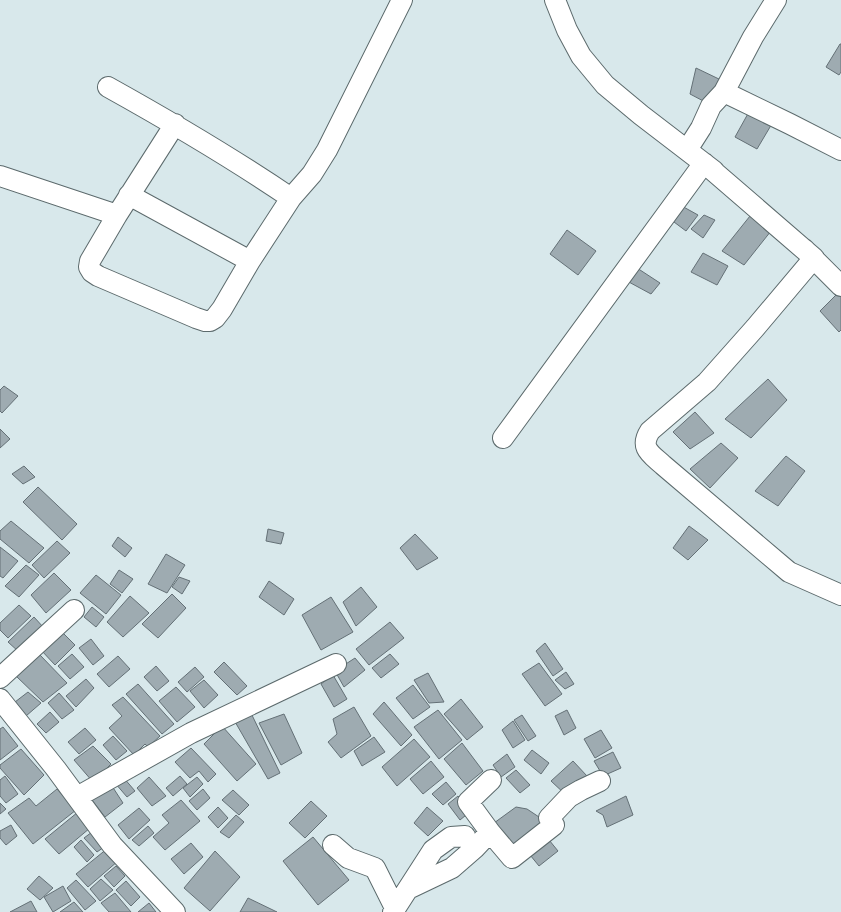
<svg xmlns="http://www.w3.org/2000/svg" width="841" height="912" viewBox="0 0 841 912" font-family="Commissioner,sans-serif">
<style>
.building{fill:#9eabb1;stroke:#647076}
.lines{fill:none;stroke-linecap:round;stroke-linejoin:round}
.minor-casing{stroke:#5c6a6c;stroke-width:22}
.minor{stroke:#fff;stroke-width:20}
</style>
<rect width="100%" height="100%" fill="#d8e8eb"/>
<!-- building -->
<path class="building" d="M840 44H841V72L839 75 826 67Z
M696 68 721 80 709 104 690 94Z
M750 110 773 122 757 149 735 137Z
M680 205 698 215 686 231 670 219Z
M704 215 715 220 703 238 691 229Z
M750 216 771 231 744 265 722 251Z
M567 230 596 251 578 275 550 254Z
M703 253 728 266 717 285 691 272Z
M637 268 660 283 651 294 627 281Z
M839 292 841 294V330L839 332 820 311Z
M768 379 787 400 751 438 725 419Z
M4 386 18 396 2 413 0 411V390Z
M695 412 714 433 690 449 673 432Z
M0 429 10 439 0 448Z
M721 443 738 458 710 488 690 469Z
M786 456 805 471 778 506 755 491Z
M24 466 35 477 23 484 12 474Z
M38 487 77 524 62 540 23 502Z
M11 521 44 548 29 563 0 539V531Z
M689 526 708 540 688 560 673 548Z
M268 529 284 533 281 544 266 541Z
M415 534 438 558 417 570 400 548Z
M118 537 132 548 125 557 112 546Z
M57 541 70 553 44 578 32 565Z
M0 547 18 561 3 578 0 576Z
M166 554 185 565 167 593 148 584Z
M26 565 39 575 19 597 5 586Z
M119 570 133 579 122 593 110 584Z
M54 573 71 590 46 613 31 595Z
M96 575 121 595 106 614 80 593Z
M179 577 190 581 182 594 172 587Z
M269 581 294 599 284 615 259 597Z
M361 587 377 607 356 626 343 602Z
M172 594 186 608 158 638 142 624Z
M130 596 149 613 123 637 107 622Z
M331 597 353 632 321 650 302 615Z
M19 605 31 616 8 638 0 630V623Z
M92 607 104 617 96 627 84 617Z
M34 617 44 628 19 652 8 642Z
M390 622 404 638 369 665 356 649Z
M63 633 75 645 55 665 41 650Z
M91 639 104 656 93 665 79 648Z
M545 643 563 669 553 676 536 651Z
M72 654 84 667 70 679 58 666Z
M390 654 399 664 381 678 372 668Z
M40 655 67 683 43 702 16 676Z
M118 656 130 669 109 687 97 674Z
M355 658 365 670 344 687 335 671Z
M224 662 247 686 237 695 214 672Z
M539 663 562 694 545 706 522 674Z
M156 666 169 681 157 691 144 677Z
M195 667 204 677 187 692 178 682Z
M566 672 574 684 565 689 555 680Z
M428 673 444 702 429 703 414 680Z
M333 675 347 699 334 707 321 684Z
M86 679 94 688 76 707 66 696Z
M204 680 218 695 204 708 190 691Z
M138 684 174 724 162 734 126 694Z
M413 685 430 707 413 719 396 698Z
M176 687 195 707 177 722 159 701Z
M28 692 41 703 26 716 15 702Z
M59 693 74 710 62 719 48 703Z
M123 697 160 736 148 747 145 744 134 755 109 728 122 716 112 705Z
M461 699 483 727 467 740 444 714Z
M384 702 412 735 401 746 373 714Z
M354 707 371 736 341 758 328 742 337 734 333 719Z
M438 710 462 740 439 759 414 727Z
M567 710 576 728 564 735 555 716Z
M250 711 280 773 268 779 234 720Z
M50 712 59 722 46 733 37 724Z
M284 714 302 753 281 765 259 723Z
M522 715 536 736 528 741 514 720Z
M513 721 525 740 513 748 502 730Z
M222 726 256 764 237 781 204 744Z
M3 727 18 746 0 760V729Z
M85 728 96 740 79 754 68 742Z
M601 730 612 748 595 758 584 739Z
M113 736 127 751 116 760 103 745Z
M374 737 385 752 362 766 354 751Z
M414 739 430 757 397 786 382 767Z
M462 743 483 771 466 785 444 759Z
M93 746 111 764 93 782 74 760Z
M191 748 216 774 208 782 199 771 190 778 175 762Z
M21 749 44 775 24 795 0 768V765Z
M532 750 549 763 541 774 524 760Z
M613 752 621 768 603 776 594 761Z
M507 754 515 767 501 777 493 765Z
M431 761 444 777 423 794 410 779Z
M573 761 587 776 566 795 551 781Z
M516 770 530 785 520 793 506 778Z
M5 776 18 794 6 803 0 796V780Z
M180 776 187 784 173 796 166 788Z
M123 777 135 791 127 797 115 783Z
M149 777 166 796 152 806 137 788Z
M197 777 203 784 190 797 183 788Z
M446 782 456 794 443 805 432 794Z
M110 783 123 803 105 817 89 796Z
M57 789 76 810 33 844 8 813 29 798 36 806Z
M203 789 210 798 197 810 189 801Z
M233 790 249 805 239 815 222 800Z
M458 796 471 811 460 820 448 804Z
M626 796 633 815 607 827 603 815 596 811Z
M181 800 200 821 165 850 153 837 169 823 162 815Z
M311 801 327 816 305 838 289 823Z
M0 803 6 809 0 814Z
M218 807 228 818 218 828 208 817Z
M427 807 443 821 428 836 414 823Z
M516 807 527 809 545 821 513 846 494 823Z
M139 808 150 820 129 839 118 825Z
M78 812 90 828 59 854 45 839Z
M236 815 244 822 229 838 220 832Z
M11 825 17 836 6 845 0 838V831Z
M148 826 154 833 139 846 132 840Z
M96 829 107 845 97 852 84 838Z
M545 835 558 851 539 866 526 850Z
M313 837 349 880 318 905 283 861Z
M81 840 94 855 87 862 74 847Z
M191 843 203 857 184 874 171 859Z
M108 848 118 861 88 887 76 874Z
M215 851 240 877 210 911 184 888Z
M116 866 125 876 114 887 104 876Z
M39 876 53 888 40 900 27 889Z
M101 879 113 890 100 901 90 889Z
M76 880 96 901 85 910 67 888Z
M126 881 140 897 131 906 116 890Z
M63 886 71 901 53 912 44 897Z
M115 893 131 912H109L101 903Z
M248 898 277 912H240Z
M31 901 37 912H10Z
M74 902 83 912H60Z
M149 903 156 912H138Z"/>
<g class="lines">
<!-- minor casing -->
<g class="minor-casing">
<path id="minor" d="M555 0 567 30 581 56 605 85 641 115 714 171
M108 87C171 122 232 158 291 198
M724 92 753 37 776 0
M175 124 117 215 90 261 89 267 92 272 98 276 196 318 205 321H210L215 318 222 309 250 261 291 198 312 174 327 150 402 0
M687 150 701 128 711 106 724 92 790 124 841 150
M0 176 117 215
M129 195 250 261
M804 249 841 286
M503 438 704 163 814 258 755 328 707 382 650 431C639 448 651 454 663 465L789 572 841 595
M0 678 74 610
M0 699 56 769 112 845 175 912
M77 797 191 733 336 664
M490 832 468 802 491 780
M333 845 348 858 375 868 395 908
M408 889 452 868 475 848 490 832 512 858 554 825 549 818 569 797 581 790 600 781
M393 912 433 850 451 837 465 836"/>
</g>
<!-- minor -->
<use href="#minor" class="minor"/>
</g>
</svg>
